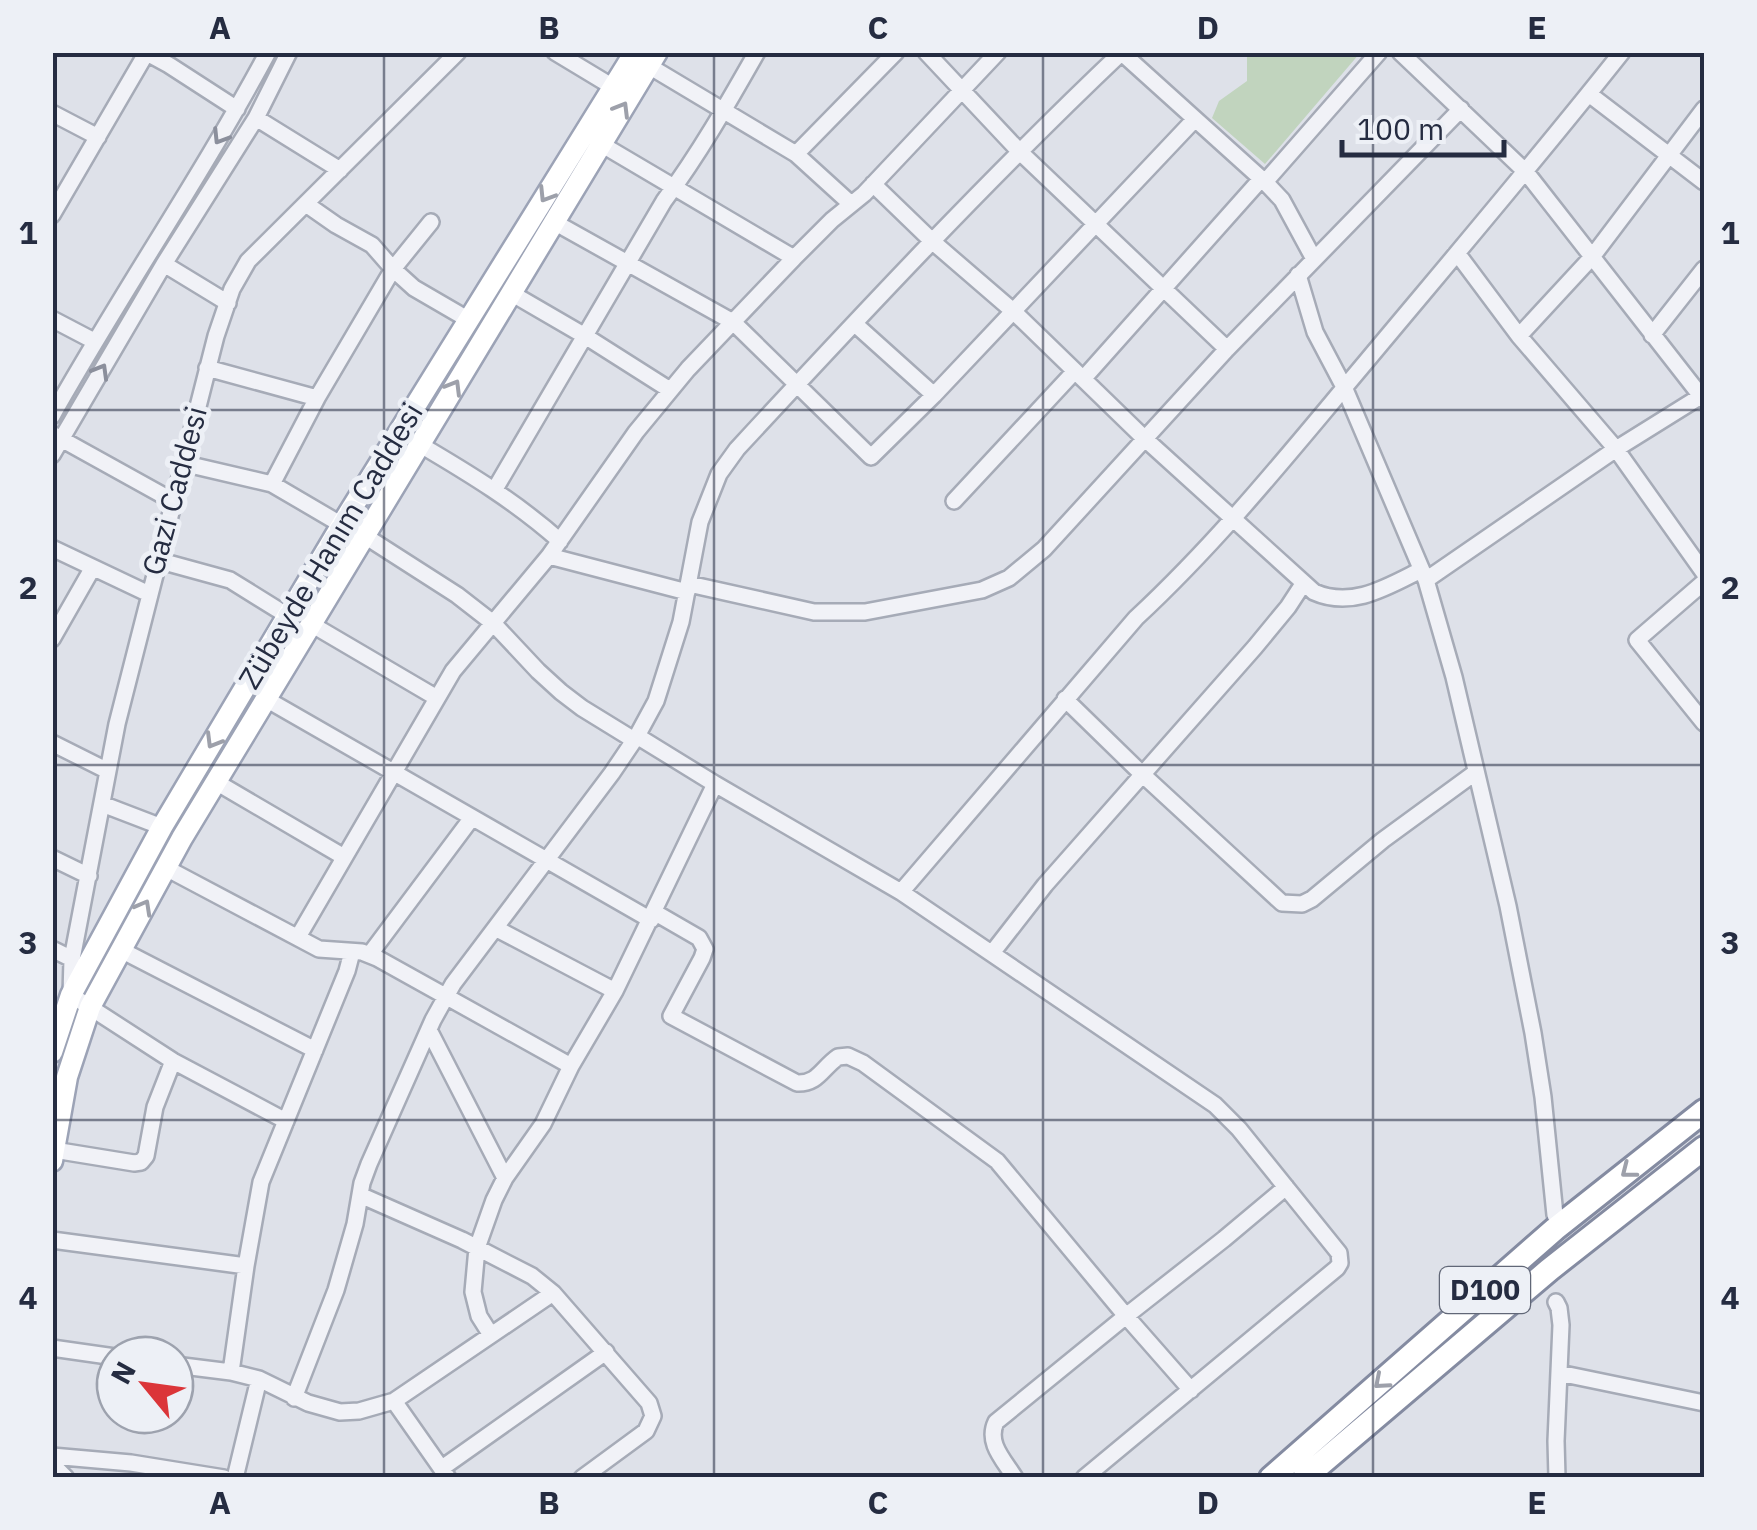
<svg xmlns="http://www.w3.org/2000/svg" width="1757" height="1530" viewBox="0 0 1757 1530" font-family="'IBM Plex Sans',sans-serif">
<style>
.green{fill:#c1d4be}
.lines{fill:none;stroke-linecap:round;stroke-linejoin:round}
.minor-casing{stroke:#a6abb7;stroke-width:20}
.major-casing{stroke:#9ca3b6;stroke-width:25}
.highway-casing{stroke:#848ba1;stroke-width:28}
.minor{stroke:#f1f2f7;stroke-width:15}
.major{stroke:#fff;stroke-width:20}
.highway{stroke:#fff;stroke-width:22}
.oneway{stroke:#9da0aa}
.oneway2{stroke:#8b8f9c}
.grid{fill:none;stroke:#252c41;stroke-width:2.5;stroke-opacity:0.55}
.labels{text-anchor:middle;stroke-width:10;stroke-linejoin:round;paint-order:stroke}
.shield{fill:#edf0f6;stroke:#616777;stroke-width:2.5}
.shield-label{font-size:28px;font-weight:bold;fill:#252c41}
.street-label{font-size:30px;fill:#252c41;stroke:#edf0f6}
.neatline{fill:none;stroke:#252c41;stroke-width:4}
.grid-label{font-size:32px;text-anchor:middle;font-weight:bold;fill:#252c41}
</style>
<rect width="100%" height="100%" fill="#dee1e9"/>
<!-- green -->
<path class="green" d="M1247 53V52L1360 53 1265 164 1212 118 1219 101 1247 81Z"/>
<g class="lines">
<!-- minor casing -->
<g class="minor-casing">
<path id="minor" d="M145 52 169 65 237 109
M555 52 613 87
M926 52 1020 152 1227 349
M1400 52 1526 172 1704 400
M1122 53 1265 182 1282 200 1314 259
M649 66 796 154 851 204
M1589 94 1704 182
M52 113 98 137
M256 118 340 170
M601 144 794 258
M796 154 896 52
M1265 182 1379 52
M873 184 933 242 1013 311 1144 438 1314 592C1352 609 1387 587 1421 570
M306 204 336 225 372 245 393 269 414 288 469 320
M52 215 147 52
M554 222 733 322 871 457 934 395 1195 119
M1457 253 1519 336 1616 449 1704 573
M164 264 228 303
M1298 275 1315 332 1344 387 1426 580 1454 677 1508 906 1533 1033 1543 1097 1555 1215
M511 293 585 336 670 390
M52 319 94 341
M855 324 934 395
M1652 335 1704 269
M1519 336 1592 257 1704 109
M207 368 317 398
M1083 379 1262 178
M52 416C121 293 201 177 268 52
M54 435 173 501
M419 444C470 474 516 502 560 541
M52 455 164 264 256 118 289 52
M182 463 272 484 342 525 365 536 457 595 493 623 538 671 561 692 582 708 634 740
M272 484 317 398 393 269 431 222
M495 489 664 201C699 154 728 103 757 52
M954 501 1075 371
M52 548 149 594
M549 556 687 592
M157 560 230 580 288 616
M1426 580 1616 449 1701 396
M1704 582 1637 640 1704 723
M689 584 814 612H865L982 590 1009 578 1044 549 1227 349 1461 109
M311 624 437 698
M52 639 92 569
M266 699 651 920
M1065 699 1142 774 1282 903 1302 904 1312 899 1383 840 1476 772
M637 736 715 784 901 892 1215 1105 1239 1129 1339 1253 1340 1263 1337 1268 1084 1478
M52 743 108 771
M216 782 344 857
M102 804 162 827
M52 858 89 876
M166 868 319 949 362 952 377 958 571 1066
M901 892 1136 618C1220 540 1291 451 1365 363 1451 260 1538 158 1622 52
M654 912 699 938 705 949 702 958 671 1016 797 1083C818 1084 822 1068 838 1057L848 1056 863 1063 997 1161 1126 1316 996 1422C986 1443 1004 1460 1015 1478
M497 929 615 991
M298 937 453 671 549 556 636 432 688 369 794 258 832 220 864 194 998 52
M52 949 72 959
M121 950 315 1050
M992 953 1045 885 1255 647 1288 607 1303 584
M370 954 471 819
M429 1030 505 1178
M286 1121 173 1061 71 995 72 959 117 724 216 336 232 289 248 261 458 52
M54 1150 134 1163 141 1162 146 1156 155 1107 173 1061
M360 1195 462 1240 532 1276 553 1293 649 1403 653 1416 646 1431 582 1478
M52 1240 246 1266
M1556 1302 1559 1308 1561 1325 1556 1441 1557 1478
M491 1335 479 1316 473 1292 477 1248 494 1200 505 1178 543 1124 571 1066 615 991 715 784
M52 1348 115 1357
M175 1365 231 1372 259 1379 308 1403 340 1412 359 1411 394 1401 553 1293
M231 1372 246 1266 261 1182 347 971 352 952
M1559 1373 1704 1403
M1191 1390 1126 1316 1224 1239 1286 1187
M294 1398 336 1290 355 1224 362 1183 369 1164 433 1020 453 984 612 773 637 736 656 701 681 622 700 522 719 474 737 449C862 314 988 179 1122 52
M394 1401 448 1478
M52 1456 131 1463 224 1478
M52 1464 66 1478
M442 1468 606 1352
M235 1478 259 1379"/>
</g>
<!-- major casing -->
<g class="major-casing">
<path id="major" d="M52 1052 71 995 162 827 347 516 635 52
M52 1161 67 1077 90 1007 182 838 657 52"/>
</g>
<!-- highway casing -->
<g class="highway-casing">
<path id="highway" d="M1271 1478 1555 1229 1704 1111
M1304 1478 1549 1270 1704 1148"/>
</g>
<!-- minor -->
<use href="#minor" class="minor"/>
<!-- major -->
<use href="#major" class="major"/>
<!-- highway -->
<use href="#highway" class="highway"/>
</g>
<!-- one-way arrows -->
<defs><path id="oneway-chevron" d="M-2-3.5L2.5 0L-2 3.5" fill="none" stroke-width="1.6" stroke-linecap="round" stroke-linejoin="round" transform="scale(2.5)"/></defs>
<g class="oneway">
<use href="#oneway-chevron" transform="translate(622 109) rotate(-59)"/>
<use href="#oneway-chevron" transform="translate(546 195) rotate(122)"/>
<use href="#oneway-chevron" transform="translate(454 387) rotate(-59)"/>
<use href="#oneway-chevron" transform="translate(213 741) rotate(121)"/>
<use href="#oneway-chevron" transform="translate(144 907) rotate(-61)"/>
<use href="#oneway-chevron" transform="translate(1628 1171) rotate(142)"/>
<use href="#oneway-chevron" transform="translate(1381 1382) rotate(139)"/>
</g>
<g class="oneway2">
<use href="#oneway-chevron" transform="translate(220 137) rotate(122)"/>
<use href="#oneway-chevron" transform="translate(101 371) rotate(-60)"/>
</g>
<!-- grid -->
<path class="grid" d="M384 52V1478M714 52V1478M1043 52V1478M1373 52V1478M52 410H1704M52 765H1704M52 1120H1704"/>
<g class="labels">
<!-- shield labels -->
<rect class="shield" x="1440" y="1267" width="90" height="46" rx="8"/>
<g class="shield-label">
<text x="1485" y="1300">D100</text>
</g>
<!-- street labels -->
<g class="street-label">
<text transform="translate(175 491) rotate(-75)" y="10">Gazi Caddesi</text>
<text transform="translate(331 546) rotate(-59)" y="10">Zübeyde Hanım Caddesi</text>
</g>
</g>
<!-- border -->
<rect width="1757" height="1530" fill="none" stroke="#edf0f6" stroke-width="110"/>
<!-- north arrow -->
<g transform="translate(145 1385) rotate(299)"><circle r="48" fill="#edf0f6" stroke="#9da2ae" stroke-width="2.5"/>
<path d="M0-8L18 38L0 25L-18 38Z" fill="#db3539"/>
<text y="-15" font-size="28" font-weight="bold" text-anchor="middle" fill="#252c41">N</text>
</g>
<!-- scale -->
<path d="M1342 140v15h162v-15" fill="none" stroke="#252c41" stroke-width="5"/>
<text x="1357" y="140" font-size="30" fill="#252c41" stroke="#edf0f6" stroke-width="8" paint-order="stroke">100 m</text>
<rect x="55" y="55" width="1647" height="1420" class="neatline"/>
<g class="grid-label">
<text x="220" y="39">A</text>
<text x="549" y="39">B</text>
<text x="878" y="39">C</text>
<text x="1208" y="39">D</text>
<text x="1537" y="39">E</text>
<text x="28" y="244">1</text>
<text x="1730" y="244">1</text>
<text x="28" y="599">2</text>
<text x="1730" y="599">2</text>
<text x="28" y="954">3</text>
<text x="1730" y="954">3</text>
<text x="28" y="1309">4</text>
<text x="1730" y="1309">4</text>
<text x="220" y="1514">A</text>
<text x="549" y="1514">B</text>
<text x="878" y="1514">C</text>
<text x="1208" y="1514">D</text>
<text x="1537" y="1514">E</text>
</g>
</svg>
